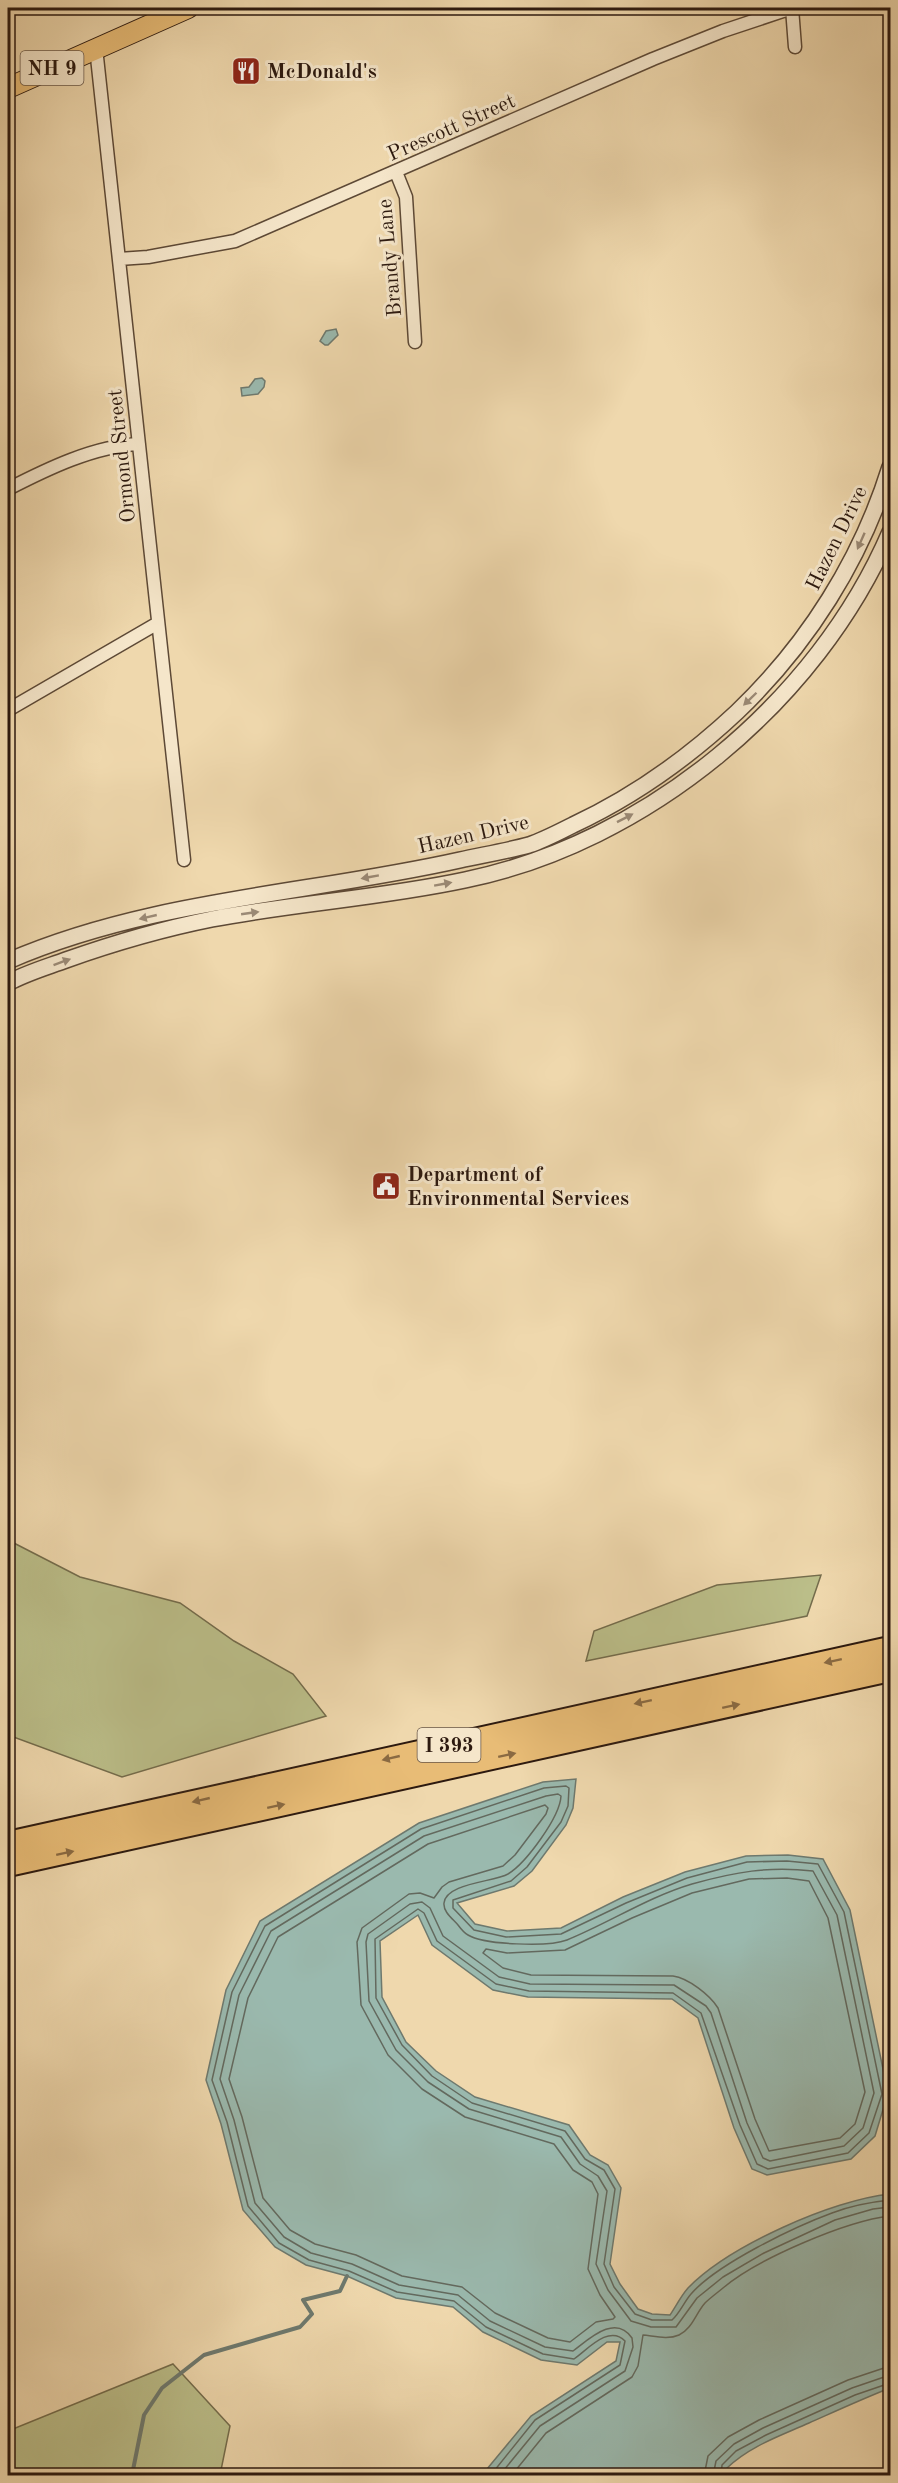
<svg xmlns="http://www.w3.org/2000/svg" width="898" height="2483" viewBox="0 0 898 2483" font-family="'Old Standard TT',serif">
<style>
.green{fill:#bbbe89;stroke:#746c4c;stroke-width:1.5}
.water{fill:#9ab9ae;stroke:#6e796e;stroke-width:1.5}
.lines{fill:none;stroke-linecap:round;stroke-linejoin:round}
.shore{stroke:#63695e;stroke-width:1.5}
.stream{stroke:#6e796e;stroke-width:4}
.minor-casing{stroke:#5d4936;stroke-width:15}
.tertiary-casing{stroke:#5d4936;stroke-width:18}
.primary-casing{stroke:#2c190f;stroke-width:22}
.motorway-casing{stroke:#2c190f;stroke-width:26}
.minor{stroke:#f5e6ca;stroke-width:12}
.tertiary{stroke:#f5e6ca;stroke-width:15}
.primary{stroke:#e8bc76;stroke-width:20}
.motorway{stroke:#e8bc76;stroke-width:22}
.oneway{fill:#9b8a76}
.oneway2{fill:#8a6a42}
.labels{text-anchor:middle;stroke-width:6;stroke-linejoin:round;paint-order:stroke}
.shield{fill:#f5e6ca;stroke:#685647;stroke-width:1.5}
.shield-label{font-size:20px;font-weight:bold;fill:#2c190f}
.poi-label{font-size:21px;font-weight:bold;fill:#2c190f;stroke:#f5e6ca;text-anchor:start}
.street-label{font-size:21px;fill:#2c190f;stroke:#f5e6ca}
</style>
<rect width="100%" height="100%" fill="#efd8ad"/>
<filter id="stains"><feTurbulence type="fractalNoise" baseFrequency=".00333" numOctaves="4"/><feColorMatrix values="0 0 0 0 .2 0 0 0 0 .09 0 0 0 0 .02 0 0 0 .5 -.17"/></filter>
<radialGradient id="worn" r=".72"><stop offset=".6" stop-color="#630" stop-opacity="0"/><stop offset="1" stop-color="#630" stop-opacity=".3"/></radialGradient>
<!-- green -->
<path class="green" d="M8 1540 80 1577 180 1603 234 1641 293 1674 326 1716 122 1777 8 1735Z
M821 1575 807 1616 586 1661 594 1631 717 1585Z
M173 2364 230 2426 220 2475H8V2431Z"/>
<!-- water -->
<path class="water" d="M336 329 338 335 328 345H325L320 341 326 331Z
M262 378 265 381 264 387 258 394 242 396 241 388 249 387 255 379Z
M576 1779 573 1808 566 1825 532 1871 514 1886 457 1903 475 1924 507 1931 561 1928 623 1897 685 1872 746 1856 788 1855 823 1859 850 1910 888 2093 875 2136 851 2159 767 2175 752 2169 734 2128 698 2018 672 1999 528 1997 493 1990 432 1945 418 1915 380 1941 382 1997 406 2042 436 2071 475 2097 569 2125 590 2155 608 2165 621 2188 610 2264 620 2284 638 2309 652 2314 670 2315C676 2306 681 2296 688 2288 729 2246 832 2200 890 2194V2388C862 2399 836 2411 809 2423 780 2436 750 2446 727 2468V2475H482L531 2416 616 2361 620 2342H607L577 2365 541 2360 483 2332 453 2307 396 2298 347 2276 306 2265 275 2247 243 2210 221 2124 206 2080 226 1990 260 1921 419 1823 543 1782Z"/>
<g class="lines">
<!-- shore -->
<path class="shore" d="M545 1805 548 1808 546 1814 515 1855 503 1866 449 1882 442 1887 434 1898 420 1893 409 1894 362 1928 357 1942 361 2005 388 2055 422 2089 465 2117 554 2144 573 2170 592 2182 598 2194 588 2269 600 2295 615 2317 613 2319 596 2322 570 2342 548 2338 495 2313 462 2287 402 2276 356 2255 315 2244 290 2230 263 2198 242 2117 229 2079 248 1998 278 1937 428 1844Z
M787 1878 809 1881 828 1918 865 2092 855 2124 840 2138 769 2151 755 2119 718 2008C710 1995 688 1978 673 1976L531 1975 503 1968 483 1953 486 1949 507 1953 565 1950 632 1918 692 1893 749 1879Z
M490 2476 535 2420 620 2365 625 2341C609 2324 587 2350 574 2359L543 2354 486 2327 454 2301 397 2292 349 2271 309 2260 279 2243 248 2206 227 2122 212 2080 232 1992 265 1926 421 1829 544 1788 566 1786 569 1788 568 1806 561 1822 527 1867 511 1881 453 1900V1908L474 1930 506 1937 561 1934 626 1903 687 1878 747 1862 787 1861 818 1864 844 1912 882 2094 869 2133 848 2153 768 2169 757 2164 740 2125 701 2013 673 1993 529 1991 496 1984 437 1941 424 1913 418 1909 375 1939 376 1998 402 2045 432 2076 472 2103 565 2131 585 2159 604 2170 615 2189 604 2264 614 2287 635 2314 652 2320H672C680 2313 684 2302 691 2294 717 2264 794 2227 832 2213 850 2206 871 2202 890 2200
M499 2476 540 2426 625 2371 633 2347 632 2338C615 2313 588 2340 573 2351L545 2347 490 2321 458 2295 399 2285 352 2264 311 2253 284 2237 255 2203 234 2120 220 2079 239 1995 271 1931 424 1836 546 1796 558 1794 561 1796C560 1817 526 1863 508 1874 494 1882 446 1883 444 1903 443 1912 453 1919 458 1925 461 1929 464 1933 468 1935 484 1945 549 1947 567 1940 609 1923 648 1897 692 1884 735 1872 768 1866 813 1871L837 1915 874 2093 863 2128 844 2146 770 2161 763 2158 747 2123 711 2013 706 2006 674 1985 530 1984 499 1977 443 1936 430 1908 422 1902 410 1904 368 1934 366 1942 369 2001 396 2050 428 2082 469 2109 561 2137 580 2164 598 2176 607 2191 596 2264 608 2290 631 2321 651 2327H676L697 2298 723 2277 764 2253 835 2220 873 2209 890 2207
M511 2476 546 2433 632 2377 638 2366 643 2335C654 2336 668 2340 679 2335 692 2329 696 2313 705 2303 710 2298 717 2293 723 2288 757 2259 846 2221 890 2216
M704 2476 708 2456 728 2437 759 2420 848 2380 890 2366
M713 2476 716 2461 734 2444 763 2428 852 2388 890 2375
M721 2476 722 2465 736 2451 766 2435 855 2395 890 2383"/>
<!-- stream -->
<path class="stream" d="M126 2476 133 2470 144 2415 162 2388 204 2355 300 2327 312 2314 303 2300 340 2291 347 2276"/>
<!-- minor casing -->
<g class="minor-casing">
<path id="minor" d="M792 8 795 47
M96 48 184 860
M396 172 406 197 415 342
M119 259 148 257 235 241 653 59 723 31 792 8
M8 489C47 469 94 446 139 444
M8 710 158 623"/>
</g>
<!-- tertiary casing -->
<g class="tertiary-casing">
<path id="tertiary" d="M8 961C151 899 309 894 460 860 483 855 507 851 529 845 544 840 559 832 573 825 635 796 688 758 737 712 808 644 861 560 890 467
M8 983C26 973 47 967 66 960 114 943 162 929 212 919 296 903 381 898 465 880 646 843 817 702 890 532"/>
</g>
<!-- primary casing -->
<g class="primary-casing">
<path id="primary" d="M8 88 188 8"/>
</g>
<!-- motorway casing -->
<g class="motorway-casing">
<path id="motorway" d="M8 1843 890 1648
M8 1865 890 1670"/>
</g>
<!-- minor -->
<use href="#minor" class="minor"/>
<!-- tertiary -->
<use href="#tertiary" class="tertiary"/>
<!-- primary -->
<use href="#primary" class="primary"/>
<!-- motorway -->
<use href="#motorway" class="motorway"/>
</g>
<!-- one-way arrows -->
<defs><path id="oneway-solid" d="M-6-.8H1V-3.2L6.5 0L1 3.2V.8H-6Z" transform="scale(1.5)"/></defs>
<g class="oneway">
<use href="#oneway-solid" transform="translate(861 541) rotate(114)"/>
<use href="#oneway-solid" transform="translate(750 699) rotate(136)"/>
<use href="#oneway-solid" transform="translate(625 818) rotate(-27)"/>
<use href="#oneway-solid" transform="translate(370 877) rotate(170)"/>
<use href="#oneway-solid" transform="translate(443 884) rotate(-10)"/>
<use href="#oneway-solid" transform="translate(250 913) rotate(-8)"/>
<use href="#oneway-solid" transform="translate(148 917) rotate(167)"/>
<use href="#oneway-solid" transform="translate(62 962) rotate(-20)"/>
</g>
<g class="oneway2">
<use href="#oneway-solid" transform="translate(833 1661) rotate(168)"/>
<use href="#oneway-solid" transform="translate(643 1702) rotate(168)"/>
<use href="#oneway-solid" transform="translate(731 1706) rotate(-12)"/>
<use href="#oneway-solid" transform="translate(507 1755) rotate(-12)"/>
<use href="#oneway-solid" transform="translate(391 1758) rotate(167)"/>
<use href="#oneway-solid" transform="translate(201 1800) rotate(167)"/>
<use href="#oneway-solid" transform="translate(276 1806) rotate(-12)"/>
<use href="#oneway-solid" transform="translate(65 1853) rotate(-12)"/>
</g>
<!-- icons -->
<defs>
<g id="restaurant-square" transform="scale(1.5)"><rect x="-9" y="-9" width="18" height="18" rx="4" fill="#8f2418" stroke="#f5e6ca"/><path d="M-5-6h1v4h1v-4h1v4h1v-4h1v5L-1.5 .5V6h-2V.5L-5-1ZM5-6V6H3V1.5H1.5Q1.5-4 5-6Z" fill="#fff"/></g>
<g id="civic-square" transform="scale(1.5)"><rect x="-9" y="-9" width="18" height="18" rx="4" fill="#8f2418" stroke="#f5e6ca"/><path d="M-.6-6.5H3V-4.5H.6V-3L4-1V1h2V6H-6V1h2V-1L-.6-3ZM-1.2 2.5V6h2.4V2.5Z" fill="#fff"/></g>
</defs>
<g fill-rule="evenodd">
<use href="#restaurant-square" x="246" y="71"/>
<use href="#civic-square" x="386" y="1186"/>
</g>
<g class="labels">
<!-- shield labels -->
<g class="shield">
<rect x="20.5" y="51" width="63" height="34" rx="4.5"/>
<rect x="417.5" y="1728" width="63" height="34" rx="4.5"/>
</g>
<g class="shield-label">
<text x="52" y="75">NH 9</text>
<text x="449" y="1752">I 393</text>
</g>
<!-- poi labels -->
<g class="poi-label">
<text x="267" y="78">McDonald's</text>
<text x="407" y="1181">Department of<tspan x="407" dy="24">Environmental Services</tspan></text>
</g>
<!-- street labels -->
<g class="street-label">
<text transform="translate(451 127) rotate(-24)" y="7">Prescott Street</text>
<text transform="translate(389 258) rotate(-95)" y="7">Brandy Lane</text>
<text transform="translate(121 456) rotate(-96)" y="7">Ormond Street</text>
<text transform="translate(836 538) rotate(-64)" y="7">Hazen Drive</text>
<text transform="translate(473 834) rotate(-13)" y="7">Hazen Drive</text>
</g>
</g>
<!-- margin -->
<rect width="898" height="2483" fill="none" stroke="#efd8ad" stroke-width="30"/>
<rect x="9" y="9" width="880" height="2465" fill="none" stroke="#2c190f" stroke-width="3"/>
<rect x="15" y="15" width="868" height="2453" fill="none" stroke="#2c190f" stroke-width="1.5"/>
<rect width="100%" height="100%" filter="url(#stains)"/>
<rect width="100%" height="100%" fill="url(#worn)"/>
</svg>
